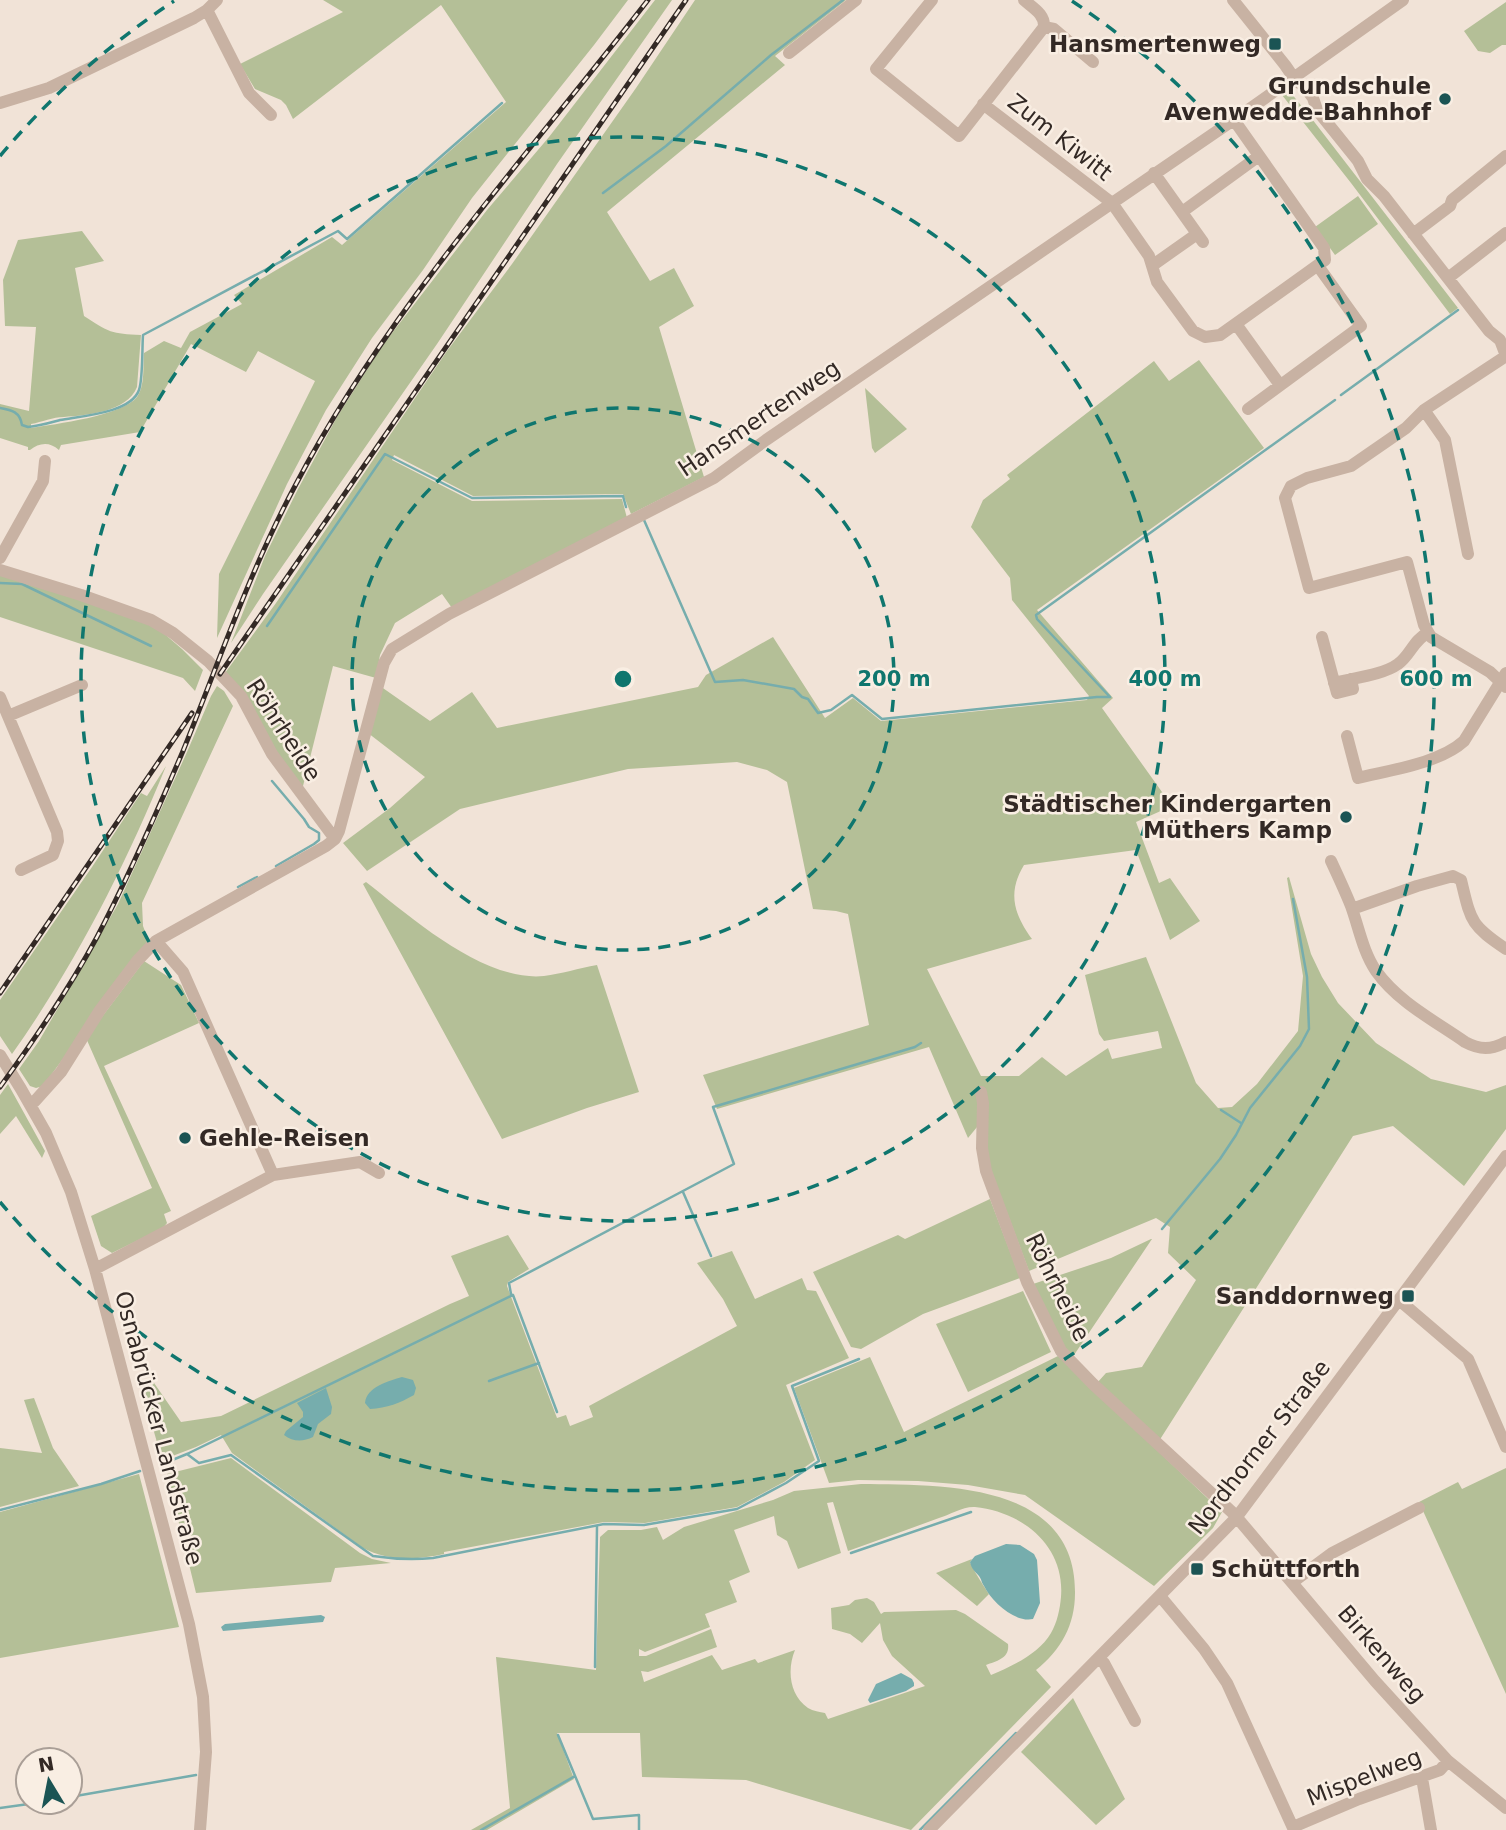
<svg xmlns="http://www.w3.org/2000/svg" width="1506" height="1830" viewBox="0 0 1506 1830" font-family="'DejaVu Sans',sans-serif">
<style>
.green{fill:#b4bf97;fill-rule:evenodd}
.water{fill:#76adad}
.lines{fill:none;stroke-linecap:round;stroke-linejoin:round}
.stream{stroke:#76adad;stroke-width:2.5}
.minor{stroke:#c8b2a3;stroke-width:12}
.rail-casing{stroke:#332925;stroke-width:5}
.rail{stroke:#f9eee3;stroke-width:2.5;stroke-dasharray:8;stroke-linecap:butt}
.ring{fill:none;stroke:#0f766e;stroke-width:3.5;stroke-dasharray:12 9}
.poi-dot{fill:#1b5454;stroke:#f9eee3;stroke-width:2.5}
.labels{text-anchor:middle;stroke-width:5;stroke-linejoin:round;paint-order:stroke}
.poi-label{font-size:23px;font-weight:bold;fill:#332925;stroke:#f9eee3;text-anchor:end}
.street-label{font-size:23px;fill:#332925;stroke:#f9eee3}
.centre{fill:#0f766e;stroke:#f9eee3;stroke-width:3.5}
.ring-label{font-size:21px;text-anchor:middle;font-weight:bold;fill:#0f766e;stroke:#f9eee3;stroke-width:5;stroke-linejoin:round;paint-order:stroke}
</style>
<rect width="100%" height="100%" fill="#f1e3d7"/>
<!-- green -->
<path class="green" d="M323 0H628L594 45 472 198 423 270 372 338 326 410 287 484 217 638 219 574 315 381 258 351 246 372 191 344 140 432 61 445 59 450C49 441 39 443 30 450H28V447L0 438V404L29 411 36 327 5 326 3 280 18 240 82 231 104 261 75 268 84 316C108 332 112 334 141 335L137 387C127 412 87 415 64 417 53 417 42 422 31 424V428C55 424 122 416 137 397 145 386 143 366 144 353L164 341 181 348 190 332 242 304 234 295 332 237 342 245 506 102 441 5 293 119 286 105 281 100 255 89 240 64 343 12Z
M655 0H672L557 164 437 344 263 594 231 643 265 556 298 489 337 417 382 346 487 210 549 137Z
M695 0H846L775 56 785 65 607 212 650 281 674 268 694 306 659 327 704 477 631 514 623 494 473 496 394 455 392 460 472 501 622 499 627 518 452 608 442 594 395 623 380 655 376 678 333 666 302 790 225 673 276 603 447 351 512 264 636 88Z
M1506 2V45H1502L1490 53 1478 51 1464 31Z
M1291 93 1312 119 1458 308 1450 314 1351 183 1282 95Z
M1358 196 1378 224 1335 255 1315 227Z
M1199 360 1264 448 1037 610 1113 698 1102 708 1172 806 1136 822 1159 883 1170 878 1200 921 1170 940 1136 850 1024 865C1007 893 1014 914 1032 939L927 969 981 1076H1019L1042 1057 1066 1076 1108 1048 1112 1059 1162 1048 1158 1031 1104 1041 1099 1034 1085 975 1146 957 1196 1083 1218 1108 1232 1107 1257 1084 1298 1031 1303 976 1287 878 1289 877 1311 954 1322 977 1338 1003 1376 1043 1431 1079 1486 1092 1506 1085V1129L1464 1186 1393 1126 1353 1136 1159 1441 1097 1383 1106 1373 1142 1367 1196 1280 1168 1253 1170 1227 1156 1218 1029 1271 991 1170 987 1147V1115L968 1138 929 1047 717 1109 703 1075 869 1025 848 914 836 911 813 909 787 782 767 770 737 762 628 769 460 809 367 871 343 843 390 808 425 777 368 733 380 686 430 721 472 692 497 728 698 687 706 675 773 637 825 718 853 698 881 721 1087 700 1089 696 1012 600 1010 578 971 527 983 500 1010 479 1007 475 1154 361 1169 381Z
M865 388 907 429 875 453 872 448Z
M0 573 154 625 182 649 203 670 195 691 183 678 0 617Z
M217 686 224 691 233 706 142 903 143 926 149 942 43 1086 36 1088 30 1086 19 1069 39 1041 118 904 187 752 211 696Z
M166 766C125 867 75 965 12 1054L0 1036V1000L92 867 141 793 147 796Z
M366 882C411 917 483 982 544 976 561 974 579 968 597 965L639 1092 587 1108 502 1139 363 884Z
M144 961 181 985 199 1023 104 1066 171 1211 164 1214 167 1223 163 1228 112 1253 101 1246 91 1216 152 1188 86 1038Z
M8 1084 45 1151 42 1158 16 1116 0 1134V1095Z
M990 1199 1020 1278 923 1314 861 1349 851 1347 813 1272 898 1235 905 1239Z
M508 1235 529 1269 508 1282 507 1286 557 1418 566 1415 570 1426 593 1417 589 1406 737 1326 723 1299 697 1263 732 1251 755 1299 802 1278 807 1290 816 1291 849 1358 786 1385 815 1460 784 1482 737 1507 645 1523 604 1522 444 1552V1554C418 1560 387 1561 363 1548L232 1453 221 1435 196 1447 162 1460 141 1386 152 1380 181 1422 221 1416 450 1304 469 1296 451 1256Z
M1151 1239H1152L1072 1358 1064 1349 1033 1284 1111 1258Z
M1023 1291 1051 1352 968 1392 936 1324Z
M1058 1356 1222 1512 1213 1528 1154 1586 1025 1495 968 1485 918 1481 858 1480 829 1483 794 1388 870 1357 904 1432Z
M34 1398 53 1448 79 1486 0 1507V1448L42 1453 24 1400Z
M231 1458 360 1553 372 1559 391 1563 335 1568 331 1582 196 1593 167 1474Z
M1506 1468V1694L1419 1502 1458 1482 1462 1489Z
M139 1474 179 1627 0 1658V1512Z
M861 1484C941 1485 1076 1481 1075 1593 1075 1625 1061 1650 1036 1670L1051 1687 911 1830 746 1780 642 1777 640 1733H557L574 1779 487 1830H471L510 1808 496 1657 596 1670 600 1537 608 1530H641L657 1527 663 1540 684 1527 773 1500 794 1491ZM833 1502 848 1551C879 1540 909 1529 939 1518 949 1515 964 1506 975 1507 1023 1512 1065 1546 1061 1597 1060 1609 1057 1623 1051 1633 1039 1654 1012 1666 991 1675L986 1665C997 1661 1010 1658 1008 1644L965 1614 956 1610 884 1612 881 1614 874 1602 867 1598 855 1600 849 1605 831 1608 832 1629 850 1634 862 1643 880 1623 883 1640 892 1656 925 1686 828 1719 825 1713C820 1712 813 1711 808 1708 789 1695 787 1669 795 1650L758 1663 755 1659 722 1670 712 1655 644 1682 641 1671 648 1672 717 1647 711 1629 646 1656H639V1649L645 1652 710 1627 705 1614 737 1602 729 1581 750 1572 734 1530 774 1516 777 1535 787 1541 798 1569 841 1553 827 1503Z
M972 1559 970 1562C972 1568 985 1588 989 1594L977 1606 936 1573Z
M1073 1698 1125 1799 1096 1825 1021 1752Z"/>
<!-- water -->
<path class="water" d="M402 1377 413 1380 416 1388 414 1395C400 1403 387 1408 370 1409L365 1403C366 1387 389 1381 402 1377Z
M326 1388 332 1407 331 1414 318 1424 313 1437C303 1442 293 1442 284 1435L286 1431 303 1417V1412L297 1403Z
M1006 1544 1020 1545 1034 1554 1037 1560 1040 1603 1033 1619C1015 1623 992 1602 984 1586 981 1582 982 1580 979 1576 974 1570 972 1570 970 1562L975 1556Z
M321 1615 325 1617 323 1622 223 1631 221 1627 225 1624Z
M901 1673 912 1679 914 1683V1686L906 1691 870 1703 868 1700 876 1684Z"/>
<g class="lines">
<!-- stream -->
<path class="stream" d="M603 193 666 146 771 55 843 0
M1341 395 1458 310
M0 408C12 410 20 412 22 425L28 427C39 426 49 423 60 420 81 416 131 413 139 390 143 379 142 348 143 335L338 231 347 239 502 103
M644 520 715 682 743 680 794 689 802 697 808 699 818 713 831 710 852 695 882 719 1097 697H1110
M0 583 22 584 151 646
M267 626 385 454 472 498 623 496 626 507
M1110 697 1037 619 1036 615 1335 400
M272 781 304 819 309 827 319 833V840L314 844 276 866
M238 887 257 877
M1221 1110 1241 1123
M683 1192 711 1256
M1162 1229 1220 1159 1236 1135 1250 1108 1300 1046 1309 1029 1307 977 1293 899
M489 1381 539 1363
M557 1412 513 1295 511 1294 509 1283 734 1164 713 1107 915 1047 921 1043
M187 1454 199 1463 231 1455 373 1556C393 1559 412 1560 433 1558L604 1524 644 1525 737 1509 786 1483 819 1461 792 1386 859 1359
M165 1463 187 1454 513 1295
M0 1510 101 1484 140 1471
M851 1553 971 1512
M595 1667 597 1527
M558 1735 593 1819 639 1815V1830
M70 1797 196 1775
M0 1808 43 1802
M481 1830 575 1776
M920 1830 1016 1733"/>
<!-- minor -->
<path class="minor" d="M932 0 876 69 959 136 1044 27C1045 14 1033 8 1024 0
M1233 0 1285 65 1296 81 1304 86 1313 98 1317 110 1358 161 1367 179 1384 196 1489 331 1500 340 1506 356
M207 10 249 93 271 115
M1044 27 1054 29 1093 62
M789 53 856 0
M0 103 49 88 194 18 207 10 217 0
M983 104 1112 203 1149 256 1157 282 1193 331 1205 337 1220 335 1325 260 1324 248 1234 120
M1154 173 1203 242
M1182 212 1259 156
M1413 234 1450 206 1452 200 1506 156
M1153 265 1197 234
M1448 278 1506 233
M1236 324 1280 385
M1506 356 1424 410 1406 428 1351 466 1307 478 1291 486 1285 498 1309 588 1407 562 1424 625 1431 637 1490 672 1506 687
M1248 409 1361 326 1318 266
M1424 410 1445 440 1468 554
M0 558 43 481 45 461
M0 570 81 595 151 620 173 633 208 661 241 696 272 754 335 839
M1322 637 1337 693 1353 689 1351 679
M1334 683C1353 678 1383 675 1398 664 1410 656 1414 639 1428 633
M0 697 57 832 58 841 53 855 21 870
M8 716 82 685
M1347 736 1358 778C1391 770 1440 763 1464 741L1506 673
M1331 861C1338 876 1345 891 1351 906 1359 928 1363 952 1376 971 1398 1002 1435 1021 1465 1042 1480 1050 1491 1050 1506 1042
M1352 909 1417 886 1453 876 1461 880C1471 921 1470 925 1506 949
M156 941 183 972 273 1175
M0 1055 21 1089 46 1133 71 1192 95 1269 189 1624 203 1697 206 1752 200 1830
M981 1092 983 1103 982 1148 986 1171 1027 1282 1061 1351 1093 1384 1234 1514 1375 1681 1448 1761 1506 1808
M30 1105 35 1101 61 1072 100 1010 137 961 156 941 326 846 335 839 339 831 384 663 392 649 449 614 714 478 766 440 1251 108 1403 0
M95 1269 273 1175 360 1162 379 1173
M1399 1300 1468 1359 1506 1447
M1293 1582 1332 1553 1419 1508
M1160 1596 1204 1649 1227 1683 1294 1830
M1098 1658 1104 1663 1135 1721
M1422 1778 1431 1830
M1293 1827 1359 1799 1440 1770 1448 1761
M929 1830 1236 1518 1506 1156"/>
<!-- rail casing -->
<g class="rail-casing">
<path id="rail" d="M220 674 686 0
M0 993 192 713
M0 1087C35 1039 69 989 97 937 129 876 156 814 183 751 219 662 250 570 295 486 388 308 526 158 648 0"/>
</g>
<!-- rail -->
<use href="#rail" class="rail"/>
</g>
<!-- distance rings -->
<g class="ring">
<circle cx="623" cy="679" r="271"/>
<circle cx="623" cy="679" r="542"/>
<path d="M0 156A813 813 0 0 1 174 1M1072 1A813 813 0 1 1 0 1202"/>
</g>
<!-- markers -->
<g class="poi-dot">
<rect x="1268" y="37" width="14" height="14" rx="3.5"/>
<circle cx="1445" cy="99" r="7"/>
<circle cx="1346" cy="817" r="7"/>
<circle cx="185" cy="1138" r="7"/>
<rect x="1401" y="1289" width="14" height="14" rx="3.5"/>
<rect x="1190" y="1562" width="14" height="14" rx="3.5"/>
</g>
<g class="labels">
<!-- poi labels -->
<g class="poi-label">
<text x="1261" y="52">Hansmertenweg</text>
<text x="1431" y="94">Grundschule<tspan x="1431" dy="26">Avenwedde-Bahnhof</tspan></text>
<text x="1332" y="812">Städtischer Kindergarten<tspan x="1332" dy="26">Müthers Kamp</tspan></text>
<text x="199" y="1146" text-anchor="start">Gehle-Reisen</text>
<text x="1394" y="1304">Sanddornweg</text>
<text x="1211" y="1577" text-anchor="start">Schüttforth</text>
</g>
<!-- street labels -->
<g class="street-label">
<text transform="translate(1060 137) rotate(38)" y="8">Zum Kiwitt</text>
<text transform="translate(759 418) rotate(-34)" y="8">Hansmertenweg</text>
<text transform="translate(284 730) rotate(57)" y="8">Röhrheide</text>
<text transform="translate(1058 1287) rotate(64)" y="8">Röhrheide</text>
<text transform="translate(159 1428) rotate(75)" y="8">Osnabrücker Landstraße</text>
<text transform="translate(1259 1447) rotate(-52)" y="8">Nordhorner Straße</text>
<text transform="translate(1382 1654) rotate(49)" y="8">Birkenweg</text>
<text transform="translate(1364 1777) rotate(-21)" y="8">Mispelweg</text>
</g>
</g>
<circle cx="623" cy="679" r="10" class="centre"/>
<g class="ring-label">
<text x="894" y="686">200 m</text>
<text x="1165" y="686">400 m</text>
<text x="1436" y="686">600 m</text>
</g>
<!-- north arrow -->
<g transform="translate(49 1781) rotate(350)"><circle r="33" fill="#f9eee3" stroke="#aa9f97" stroke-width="2"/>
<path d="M0-5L12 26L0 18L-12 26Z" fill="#1b5454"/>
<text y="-10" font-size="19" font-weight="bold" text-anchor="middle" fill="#332925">N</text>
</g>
</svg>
